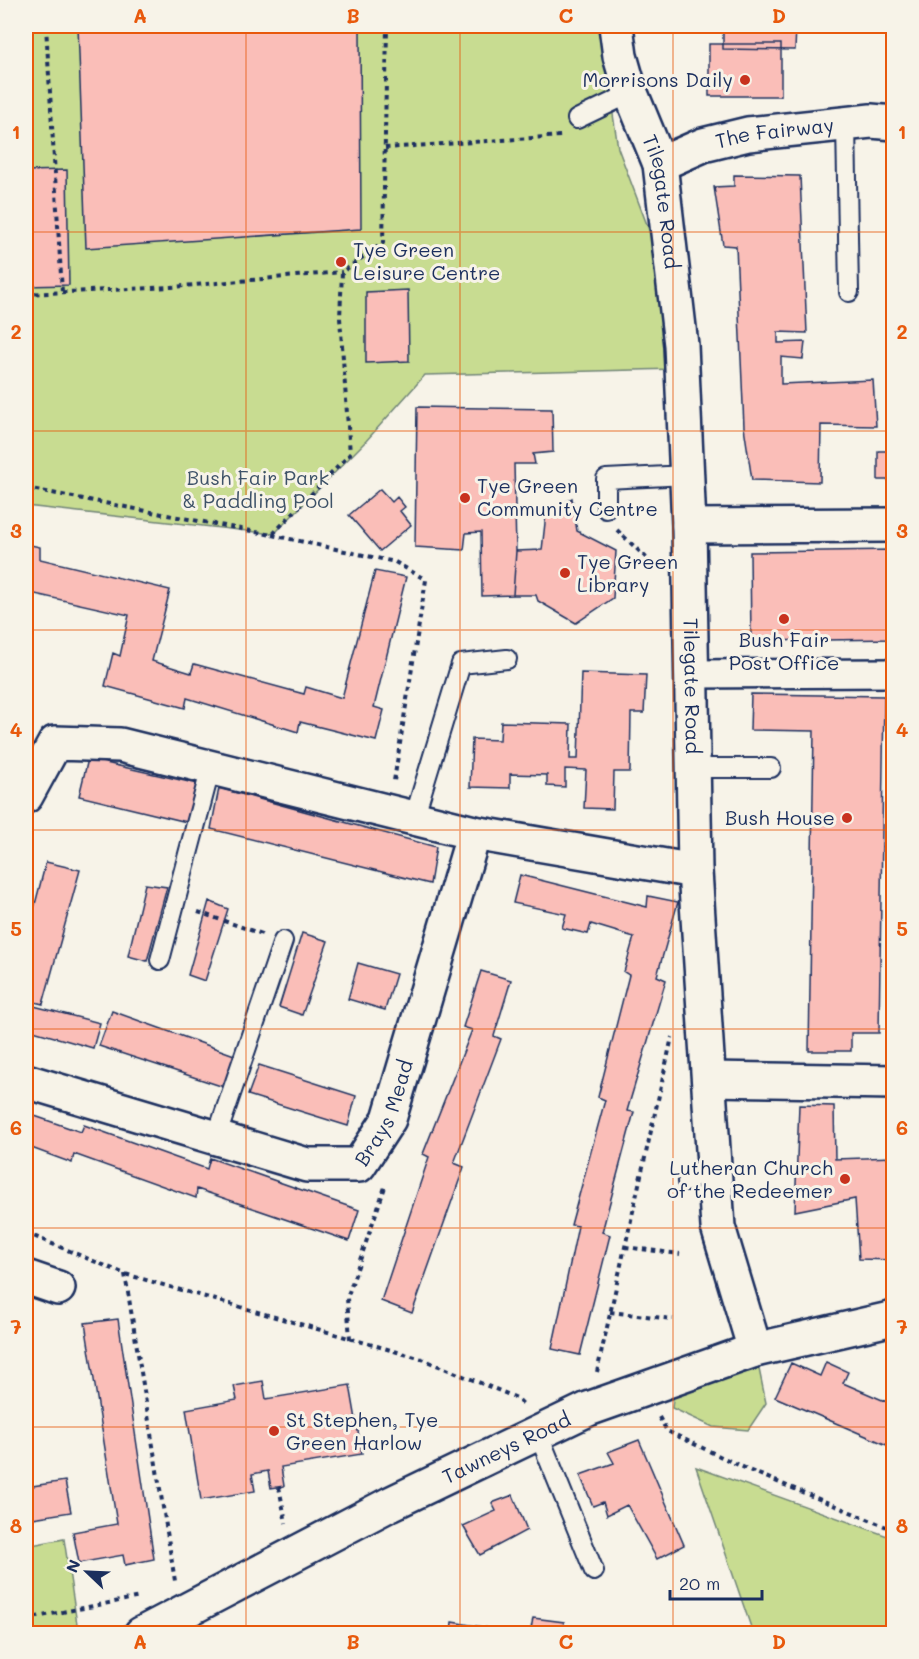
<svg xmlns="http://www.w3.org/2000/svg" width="919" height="1659" viewBox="0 0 919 1659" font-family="Mali,sans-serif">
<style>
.green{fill:#c8dc91;stroke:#728678;stroke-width:1.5}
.building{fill:#fabeb8;stroke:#1b2f5e;stroke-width:1.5}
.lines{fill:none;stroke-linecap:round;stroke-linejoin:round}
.service-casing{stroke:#1b2f5e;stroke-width:22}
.pedestrian-casing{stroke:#1b2f5e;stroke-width:32}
.minor-casing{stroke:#1b2f5e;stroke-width:38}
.tertiary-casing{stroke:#1b2f5e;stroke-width:38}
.path{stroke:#1b2f5e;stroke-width:4;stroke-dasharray:4.5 4.5;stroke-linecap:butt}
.service{stroke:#f7f3e8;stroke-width:18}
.pedestrian{stroke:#f7f3e8;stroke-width:27}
.minor{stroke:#f7f3e8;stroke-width:33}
.tertiary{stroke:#f7f3e8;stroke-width:33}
.grid{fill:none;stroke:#e8590c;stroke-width:1.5;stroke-opacity:0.55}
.poi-dot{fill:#c8321e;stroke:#f7f3e8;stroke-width:2}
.labels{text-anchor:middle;stroke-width:6;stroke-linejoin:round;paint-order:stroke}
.poi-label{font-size:20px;fill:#1b2f5e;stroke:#f7f3e8;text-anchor:start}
.street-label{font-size:20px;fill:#1b2f5e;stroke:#f7f3e8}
.park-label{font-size:20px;fill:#3e5268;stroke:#f7f3e8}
.neatline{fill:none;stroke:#e8590c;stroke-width:2}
.grid-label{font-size:20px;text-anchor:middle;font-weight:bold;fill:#e8590c}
</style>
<rect width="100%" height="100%" fill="#f7f3e8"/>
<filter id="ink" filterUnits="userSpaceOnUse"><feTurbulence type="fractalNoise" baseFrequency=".0167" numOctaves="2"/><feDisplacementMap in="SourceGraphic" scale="12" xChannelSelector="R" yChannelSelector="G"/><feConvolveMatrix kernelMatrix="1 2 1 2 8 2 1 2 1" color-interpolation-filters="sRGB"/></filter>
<g filter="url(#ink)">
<!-- green -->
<path class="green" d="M26 26H600L618 148 649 230 666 295 675 369 425 375 366 441 274 534 26 506Z
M759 1369 766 1403 748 1430 713 1427 672 1408 674 1391 702 1376H733Z
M696 1467 893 1538V1633H753Z
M64 1539 77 1624 62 1633H26V1546Z"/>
<!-- building -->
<path class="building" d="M78 26H360L361 229 86 248Z
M723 26H796L795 50 723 49Z
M709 44H781V96H709Z
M67 170 69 285 26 286V171Z
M734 175 800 176 807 333 778 332V343L805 342 803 359 781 357V384L873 380 876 426 821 425 820 482 752 480 744 427 736 246 723 245 714 187 734 186Z
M408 290 409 361 366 363V292Z
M417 407 552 409 553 452 533 454 535 464H514L516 551 513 595 482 596 481 532 466 533 464 550 415 547Z
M878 451H894V480H878Z
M380 489 392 502 397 497 405 507 400 511 411 525 380 551 349 515Z
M572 498 577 531 616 551 613 598 576 623 538 601 536 595H513L516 551 542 550 546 514Z
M26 544 40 547V559L170 590 152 661 191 673 194 664 304 694 306 687 342 698 375 571 406 577 374 707 384 710 376 741 300 722 298 732 187 698 185 708 105 686 113 653 120 656 129 615 26 592Z
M894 550V639L751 641 750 552Z
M581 673 646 675 644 713H631L630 772H614L613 809 584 808 586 770 565 769V787L547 786V775L510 774V788L470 787 472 739 500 740 501 722 571 724 570 759H578Z
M751 694 884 696 879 1033H851V1051H809L814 731 750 730Z
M88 759 198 784 187 822 79 796Z
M219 788 436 847 430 884 211 829Z
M46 862 80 870 43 1004 26 1000V939Z
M520 875 647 907 648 896 678 902 657 976 666 980 627 1111 634 1112 602 1232 610 1235 580 1355 552 1349 578 1226 571 1225 605 1100 598 1097 629 975 624 972 634 937 591 924 588 934 562 928 566 914 513 903Z
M145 884 167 887 147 961 128 956Z
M209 901 228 909 205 981 188 975Z
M302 933 328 941 302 1015 279 1007Z
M358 963 396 974 385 1010 348 999Z
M481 971 511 980 494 1036 501 1039 454 1163 464 1167 412 1313 381 1301 429 1157 423 1154 472 1030 463 1027Z
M26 1004 100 1023 93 1048 26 1029Z
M112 1011 237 1056 227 1088 99 1046Z
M259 1065 356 1096 348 1126 248 1095Z
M799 1105 834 1106 835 1159 894 1157V1260L859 1259 855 1199 795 1211Z
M26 1113 81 1132 84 1125 207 1169 210 1158 359 1210 349 1241 197 1189 196 1198 74 1154 72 1163 26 1146Z
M118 1319 154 1559 125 1565 123 1555 79 1563 73 1532 117 1524 85 1323Z
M826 1362 848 1372 843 1383 894 1405V1448L775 1397 791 1363 820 1376Z
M263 1381 266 1399 350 1385 362 1454 281 1467 284 1486 271 1488 268 1471 252 1474 255 1491 201 1500 186 1409 237 1400 234 1386Z
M639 1440 684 1545 657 1559 627 1505 607 1515 603 1502 593 1506 580 1475 614 1463 608 1452Z
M65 1481 71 1512 26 1519V1487Z
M513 1495 527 1530 480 1555 463 1526 496 1511 492 1503Z
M533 1618 564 1622 563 1634H530Z
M452 1622 488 1628V1634H451Z
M319 1627 320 1634H282Z"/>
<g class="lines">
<!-- service casing -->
<g class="service-casing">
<path id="service" d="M577 119 631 93
M846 124 849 292
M606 509V479L687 475
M694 768H771
M414 818 461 664 507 659
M160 960 211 767
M216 1138 283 941
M687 1182 714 1163
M538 1433 594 1571"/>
</g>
<!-- pedestrian casing -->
<g class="pedestrian-casing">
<path id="pedestrian" d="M693 674 894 673"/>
</g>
<!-- minor casing -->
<g class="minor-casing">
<g id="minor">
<path id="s1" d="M616 26 620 56 630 91 660 164 681 345 689 526 695 871 718 1227 755 1350"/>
<path id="s2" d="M660 164 703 145 748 134 871 121 894 123"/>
<path d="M689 526 894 525"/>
<path d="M26 796 55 743 120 745 474 833 695 871"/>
<path d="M709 1079 894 1082"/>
<path id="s3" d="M26 1081 307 1165H359L389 1119 474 833"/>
<path d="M26 1277 58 1288"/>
</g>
</g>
<!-- tertiary casing -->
<g class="tertiary-casing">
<g id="tertiary">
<path id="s4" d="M141 1634 390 1504 588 1409 755 1350 894 1318"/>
</g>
</g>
<!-- path -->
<path class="path" d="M46 26 62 292
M385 148 561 136
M26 294 172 287 342 272
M26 488 272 535 350 454 340 318 342 272 383 243 387 27 362 26
M617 530 657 568
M272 535 395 562 426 580 394 781
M198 912 262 934
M26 1233 125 1274 422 1359 517 1398 525 1406
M625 1247 680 1254
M125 1274 175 1581
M610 1312 673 1319
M350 1339 347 1298 386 1184
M597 1372 672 1037
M659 1417 667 1431 751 1471 894 1530
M279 1487 286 1523
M26 1619 140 1597"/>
<!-- service -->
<use href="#service" class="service"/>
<!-- pedestrian -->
<use href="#pedestrian" class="pedestrian"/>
<!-- minor -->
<use href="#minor" class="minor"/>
<!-- tertiary -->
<use href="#tertiary" class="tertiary"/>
</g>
</g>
<!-- grid -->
<path class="grid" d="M246 26V1634M460 26V1634M673 26V1634M26 232H894M26 431H894M26 630H894M26 830H894M26 1029H894M26 1228H894M26 1427H894"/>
<!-- markers -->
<g class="poi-dot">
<circle cx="745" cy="80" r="6"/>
<circle cx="341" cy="262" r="6"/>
<circle cx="465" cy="498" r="6"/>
<circle cx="565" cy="573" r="6"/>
<circle cx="784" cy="619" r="6"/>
<circle cx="847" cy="818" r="6"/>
<circle cx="845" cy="1179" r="6"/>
<circle cx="274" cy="1431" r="6"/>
</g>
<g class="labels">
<!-- poi labels -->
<g class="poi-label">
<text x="733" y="87" text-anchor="end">Morrisons Daily</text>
<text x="353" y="257">Tye Green<tspan x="353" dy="23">Leisure Centre</tspan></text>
<text x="477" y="493">Tye Green<tspan x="477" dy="23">Community Centre</tspan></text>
<text x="577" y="569">Tye Green<tspan x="577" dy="23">Library</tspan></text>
<text x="784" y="647" text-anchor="middle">Bush Fair<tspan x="784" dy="23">Post Office</tspan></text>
<text x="835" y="825" text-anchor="end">Bush House</text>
<text x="833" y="1175" text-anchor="end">Lutheran Church<tspan x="833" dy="23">of the Redeemer</tspan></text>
<text x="286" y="1427">St Stephen, Tye<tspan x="286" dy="23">Green Harlow</tspan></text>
</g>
<!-- street labels -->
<g class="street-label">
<text dy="7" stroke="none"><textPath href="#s2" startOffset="120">The Fairway</textPath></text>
<text dy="7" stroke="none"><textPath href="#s1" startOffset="183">Tilegate Road</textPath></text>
<text dy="7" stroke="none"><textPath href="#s1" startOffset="669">Tilegate Road</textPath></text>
<text dy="7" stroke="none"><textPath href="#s3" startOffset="404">Brays Mead</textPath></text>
<text dy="7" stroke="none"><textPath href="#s4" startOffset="410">Tawneys Road</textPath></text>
</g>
<!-- park labels -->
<g class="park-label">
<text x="258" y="485">Bush Fair Park<tspan x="258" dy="23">&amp; Paddling Pool</tspan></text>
</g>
</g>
<!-- margin -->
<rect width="919" height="1659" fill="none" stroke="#f7f3e8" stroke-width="66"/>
<!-- north arrow -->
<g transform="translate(87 1572) rotate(293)" stroke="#f7f3e8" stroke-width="4.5" paint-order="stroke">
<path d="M0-4.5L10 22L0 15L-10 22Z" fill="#1b2f5e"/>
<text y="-9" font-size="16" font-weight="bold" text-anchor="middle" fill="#1b2f5e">N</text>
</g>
<!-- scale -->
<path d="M670 1590v9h92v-9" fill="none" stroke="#1b2f5e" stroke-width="3"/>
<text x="679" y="1590" font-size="18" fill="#1b2f5e" stroke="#f7f3e8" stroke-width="4.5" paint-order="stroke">20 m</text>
<rect x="33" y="33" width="853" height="1593" class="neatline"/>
<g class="grid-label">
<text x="140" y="23">A</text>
<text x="353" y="23">B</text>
<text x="566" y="23">C</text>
<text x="779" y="23">D</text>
<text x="16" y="139">1</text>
<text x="902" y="139">1</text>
<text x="16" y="339">2</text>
<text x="902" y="339">2</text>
<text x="16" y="538">3</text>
<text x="902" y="538">3</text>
<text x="16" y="737">4</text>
<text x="902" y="737">4</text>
<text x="16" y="936">5</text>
<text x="902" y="936">5</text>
<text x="16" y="1135">6</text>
<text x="902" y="1135">6</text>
<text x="16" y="1334">7</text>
<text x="902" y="1334">7</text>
<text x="16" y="1533">8</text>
<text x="902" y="1533">8</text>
<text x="140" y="1649">A</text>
<text x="353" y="1649">B</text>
<text x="566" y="1649">C</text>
<text x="779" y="1649">D</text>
</g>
</svg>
